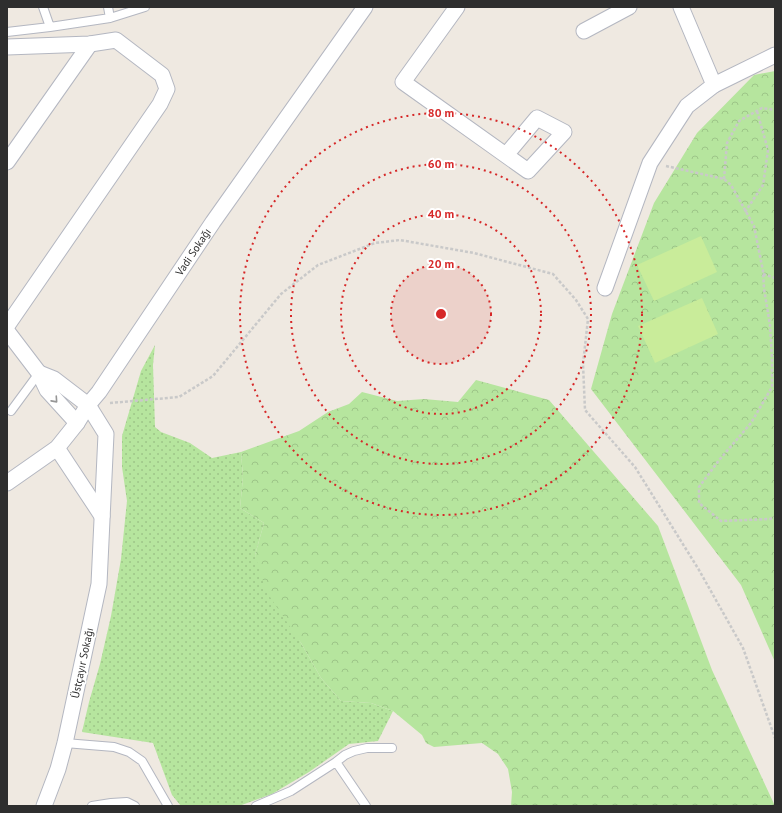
<svg xmlns="http://www.w3.org/2000/svg" width="782" height="813" viewBox="0 0 782 813" font-family="'PT Sans',sans-serif">
<style>
.grass{fill:url(#grass-dots)}
.forest{fill:url(#forest-crowns)}
.pitch{fill:#c9ec9a}
.lines{fill:none;stroke-linecap:round;stroke-linejoin:round}
.lane-casing{stroke:#b4b7c1;stroke-width:10}
.street-casing{stroke:#b4b7c1;stroke-width:17}
.path{stroke:#c9c9c9;stroke-width:2.5;stroke-dasharray:3 2;stroke-linecap:butt}
.lane{stroke:#fff;stroke-width:8}
.street{stroke:#fff;stroke-width:15}
.oneway{stroke:#969696}
.ring{fill:none;stroke:#d62828;stroke-width:2;stroke-dasharray:2 4}
.labels{text-anchor:middle;stroke-width:4;stroke-linejoin:round;paint-order:stroke}
.street-label{font-size:11px;fill:#2e2e2e;stroke:#fff}
.centre{fill:#d62828;stroke:#fff;stroke-width:2}
.ring-label{font-size:12px;text-anchor:middle;font-weight:bold;fill:#d62828;stroke:#fff;stroke-width:4;stroke-linejoin:round;paint-order:stroke}
</style>
<defs>
<pattern id="grass-dots" width="8" height="8" patternUnits="userSpaceOnUse"><rect width="8" height="8" fill="#b6e59e"/><path d="M2 2h.1M6 6h.1" fill="none" stroke="#9dc588" stroke-width="1.8" stroke-linecap="round"/></pattern>
<pattern id="forest-crowns" width="20" height="18" patternUnits="userSpaceOnUse"><rect width="20" height="18" fill="#b6e59e"/><path d="M2 6a3 3 0 1 1 6 0M12 15a3 3 0 1 1 6 0" fill="none" stroke="#9dc588"/></pattern>
</defs>
<rect width="100%" height="100%" fill="#efe9e1"/>
<!-- grass -->
<path class="grass" d="M155 345 153 365 155 427 161 432 190 443 212 458 241 452 243 477 240 508 264 523 255 555 301 643 321 678 341 701 371 703 393 711 378 741 349 744 309 772 272 794 239 806H181L172 795 153 743 82 732 89 702 100 664 111 616 121 559 127 501 122 467V436L141 371Z"/>
<!-- forest -->
<path class="forest" d="M775 71V662L741 585 591 389 612 314 654 203 697 133 754 75Z
M476 380 549 400 658 526 712 670 775 806H511L512 792 508 769 498 754 482 743 434 747 426 743 422 735 393 711 371 703 341 701 321 678 301 643 266 591 255 555 264 523 240 508 243 477 241 452 299 431 328 412 349 404 362 392 397 401 424 399 458 402Z"/>
<!-- pitch -->
<path class="pitch" d="M701 236 717 272 654 301 637 265Z
M702 298 718 334 655 363 638 326Z"/>
<g class="lines">
<!-- lane casing -->
<g class="lane-casing">
<path id="lane" d="M43 7 50 27
M108 7 110 18
M7 32 50 27 110 18 145 7
M11 411 39 373
M65 743 114 747 129 752 142 761 168 806
M336 762 366 806
M92 806 111 803 127 802 135 806
M256 806 291 791 336 762 345 755 354 751 367 748H392"/>
</g>
<!-- street casing -->
<g class="street-casing">
<g id="street">
<path d="M457 7 403 82 528 171 564 132 537 118 506 155"/>
<path d="M584 31 629 7"/>
<path d="M7 47 90 44 116 40 162 75 167 89 160 104 7 326"/>
<path d="M714 85 775 55"/>
<path d="M7 162 90 44"/>
<path d="M605 288 650 163 687 106 714 85 681 7"/>
<path d="M7 331 39 373 47 390 77 423"/>
<path d="M39 373 54 379 88 405 106 434 99 584 65 743 58 769 44 806"/>
<path d="M57 448 102 516"/>
<path id="s1" d="M7 483 57 448 77 423 88 405 99 392 213 222 365 7"/>
</g>
</g>
<!-- path -->
<path class="path" d="M666 166 724 179 731 185 754 226 763 271 764 289 770 325 772 359V387L751 423 720 459 699 487V503L721 521 770 519 775 517
M724 179 727 143 739 121 762 108 775 110
M745 212 763 185 768 150 757 111
M763 274 775 278
M110 403 179 397 213 376 281 294 318 265 375 243 400 240 474 253 553 274 576 300 588 319 583 364 585 410 635 467 699 570 743 648 775 738"/>
<!-- lane -->
<use href="#lane" class="lane"/>
<!-- street -->
<use href="#street" class="street"/>
</g>
<!-- one-way arrows -->
<defs><path id="oneway-chevron" d="M-2-3.5L2.5 0L-2 3.5" fill="none" stroke-width="1.6" stroke-linecap="round" stroke-linejoin="round"/></defs>
<use class="oneway" href="#oneway-chevron" transform="translate(55 400) rotate(48)"/>
<!-- distance rings -->
<circle cx="441" cy="314" r="50" fill="#d62828" fill-opacity=".12"/>
<g class="ring">
<circle cx="441" cy="314" r="50"/>
<circle cx="441" cy="314" r="100"/>
<circle cx="441" cy="314" r="150"/>
<circle cx="441" cy="314" r="201"/>
</g>
<g class="labels">
<!-- street labels -->
<g class="street-label">
<text dy="4" stroke="none"><textPath href="#s1" startOffset="300">Vadi Sokağı</textPath></text>
<text transform="translate(82 663) rotate(-78)" y="4">Üstçayır Sokağı</text>
</g>
</g>
<circle cx="441" cy="314" r="6" class="centre"/>
<g class="ring-label">
<text x="441" y="117">80 m</text>
<text x="441" y="168">60 m</text>
<text x="441" y="218">40 m</text>
<text x="441" y="268">20 m</text>
</g>
<!-- border -->
<rect width="782" height="813" fill="none" stroke="#2e2e2e" stroke-width="16"/>
</svg>
